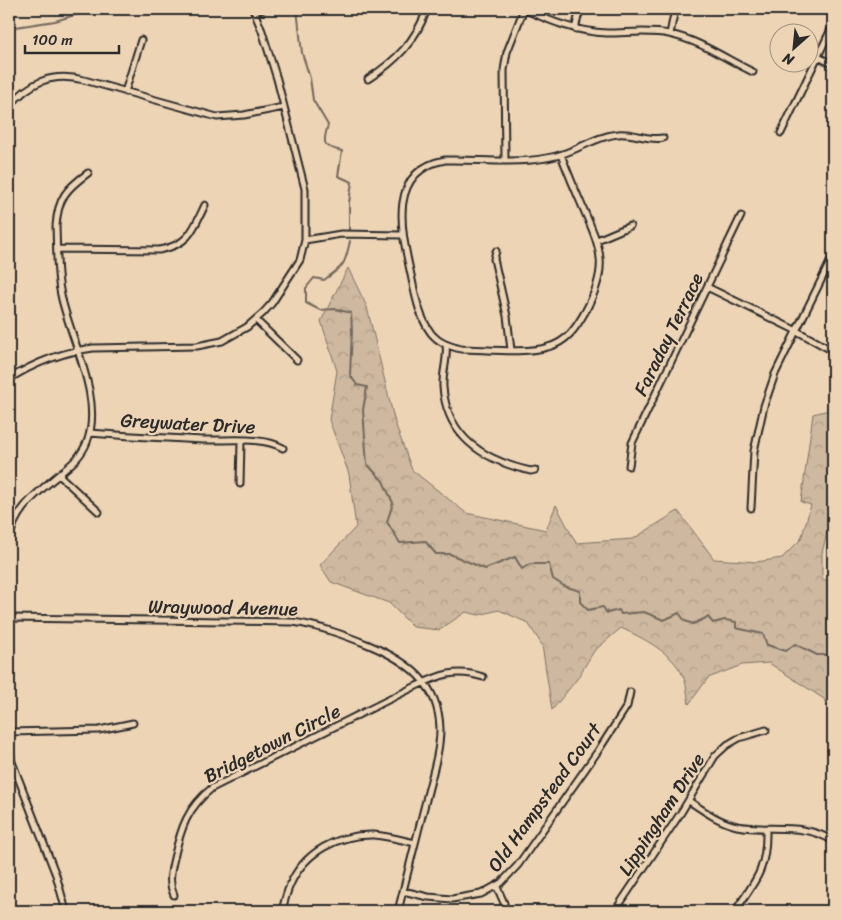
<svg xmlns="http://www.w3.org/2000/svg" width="842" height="920" viewBox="0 0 842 920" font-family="Sriracha,sans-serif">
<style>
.forest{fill:url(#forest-crowns);stroke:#7c7265}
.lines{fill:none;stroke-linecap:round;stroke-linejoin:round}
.stream{stroke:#72685d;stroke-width:2}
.minor-casing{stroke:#2b2b2b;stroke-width:9}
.minor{stroke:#edd4b5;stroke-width:5}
.labels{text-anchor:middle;stroke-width:4.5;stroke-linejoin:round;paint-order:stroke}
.street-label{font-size:19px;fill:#2b2b2b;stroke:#edd4b5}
</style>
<defs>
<pattern id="forest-crowns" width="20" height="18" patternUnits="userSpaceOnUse" patternTransform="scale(1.25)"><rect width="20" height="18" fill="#ceb89f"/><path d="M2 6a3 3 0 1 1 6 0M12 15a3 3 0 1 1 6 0" fill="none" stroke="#b19e89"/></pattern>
</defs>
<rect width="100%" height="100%" fill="#edd4b5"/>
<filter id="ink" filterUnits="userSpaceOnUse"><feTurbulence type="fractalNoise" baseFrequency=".02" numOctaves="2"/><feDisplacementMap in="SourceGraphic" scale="10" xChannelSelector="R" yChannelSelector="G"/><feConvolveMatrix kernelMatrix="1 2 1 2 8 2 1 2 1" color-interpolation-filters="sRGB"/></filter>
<g filter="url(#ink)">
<!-- forest -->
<path class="forest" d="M348 268 367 307 395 423 412 470 466 513 546 530 556 505 576 543 633 539 678 511 714 559 757 562 782 558 801 539 811 505 801 502 813 414 833 409V508L822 553V578L833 585V714L824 699 769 663 742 665 708 678 689 704C687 695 687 684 683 676 673 653 643 638 621 628L594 651 577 679 552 710 542 645 528 623 499 610 479 615 466 612 439 630 413 627 389 603 331 582 320 565 356 527 349 474 329 420 337 371 321 321Z"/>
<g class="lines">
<!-- stream -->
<path class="stream" d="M297 9 302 53 310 78 313 100 328 125C322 144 323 147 342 151L338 176 352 182 349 203V230
M9 28 55 21 95 9
M350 241C345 265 344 266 324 280L314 278 306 288V303L320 310 335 309 351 313 352 331 350 375 357 385 367 387 363 410 367 464 383 481 393 503 387 522 400 543 425 541 436 554H450L485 569 515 557 522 569 530 564H549L553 579 564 586 580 591V602L588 610 603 607 607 613 619 610 621 614 644 612 664 620 679 613 685 621 693 624 708 617 713 623 725 620 736 622V628L763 634 767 645 786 651 795 644 817 655H828L833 660"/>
<!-- minor casing -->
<g class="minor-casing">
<path id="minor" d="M523 9C550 21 577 32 607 33 628 33 649 30 669 34 699 40 726 59 753 72
M255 12 263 9
M575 29 580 9
M670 34 675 9
M818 57 833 64
M368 79C396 61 416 41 427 9
M125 92 141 40
M9 107C29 82 52 72 84 80L217 117 244 115 284 107
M781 133 833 25
M561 155C568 173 575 190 583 208 602 251 609 268 585 312 576 328 567 342 548 347 527 354 484 349 461 349 449 346 439 343 431 333 419 317 415 294 411 275 402 233 386 171 445 160 481 159 521 165 556 156 577 151 596 136 618 134 633 132 647 141 663 138
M505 160 504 70 507 52 524 9
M305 240 341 234 402 235
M597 240 630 226
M58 249 159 250C189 245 193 230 205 205
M496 251 494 259 507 316 511 350
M707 287 797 331 833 351
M256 320 297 360
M446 345C448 359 442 373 443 387 447 439 486 461 531 471L535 470
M9 379C36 362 62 352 93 348L197 346 222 341 247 327 263 313 272 303 300 260 305 240V189L277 79 262 31 253 9
M90 433C127 436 165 438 203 440 227 441 262 436 283 448
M629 466 632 443 741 216
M59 475 99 512
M240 484 241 441
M751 508 754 451 764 406 775 374 833 256
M9 541C14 508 39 492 63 471 73 463 82 455 87 442 104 398 70 339 61 295 56 273 57 249 56 226 58 198 66 189 88 173
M9 618 293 622C320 626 344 635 369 645 407 661 439 683 440 729 440 753 431 778 426 800 417 837 407 874 398 911
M9 732 99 730 133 723
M9 745 12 762 56 875 66 911
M689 801C704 811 719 822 737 826 770 832 804 822 833 841
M497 887 504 903V911
M403 891 428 897 452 899 481 894 501 883 518 865 598 751 627 706 630 692
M174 895C168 882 171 871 174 858 181 828 187 808 212 788L410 689C436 677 453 667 483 677
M282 911C284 903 286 894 290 885 304 852 338 834 374 835 388 836 402 840 415 843
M615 911 682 811 715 756 727 745 739 738 766 730
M735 911C757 879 767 869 766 828"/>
</g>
<!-- minor -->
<use href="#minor" class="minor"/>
</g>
</g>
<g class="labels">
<!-- street labels -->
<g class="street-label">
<text transform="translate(668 334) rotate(-64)" y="7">Faraday Terrace</text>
<text transform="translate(188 423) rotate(3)" y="7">Greywater Drive</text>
<text transform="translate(223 607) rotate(1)" y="7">Wraywood Avenue</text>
<text transform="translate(272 743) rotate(-27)" y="7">Bridgetown Circle</text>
<text transform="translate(544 797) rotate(-54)" y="7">Old Hampstead Court</text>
<text transform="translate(661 814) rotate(-57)" y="7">Lippingham Drive</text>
</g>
</g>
<!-- margin -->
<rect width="842" height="920" fill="none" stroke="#edd4b5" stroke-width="30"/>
<rect x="15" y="15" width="812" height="890" fill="none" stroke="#2b2b2b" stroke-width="2" filter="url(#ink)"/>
<!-- north arrow -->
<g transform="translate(794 48) rotate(207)"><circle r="24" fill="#edd4b5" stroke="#9f907e"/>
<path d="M0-4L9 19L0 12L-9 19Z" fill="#2b2b2b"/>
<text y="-8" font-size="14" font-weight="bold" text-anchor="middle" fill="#2b2b2b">N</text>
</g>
<!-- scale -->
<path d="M25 45v8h94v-8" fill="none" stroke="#2b2b2b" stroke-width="2.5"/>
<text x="32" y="45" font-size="15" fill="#2b2b2b" stroke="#edd4b5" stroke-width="4" paint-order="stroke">100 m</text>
</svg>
